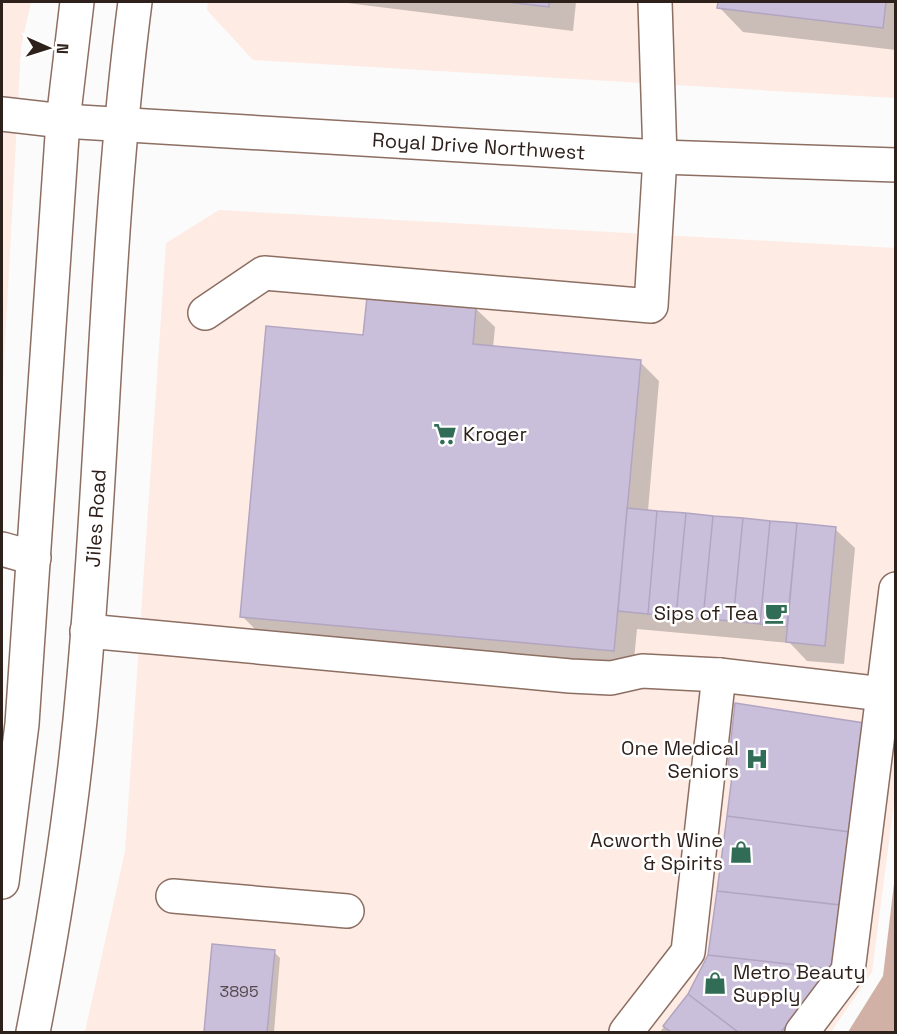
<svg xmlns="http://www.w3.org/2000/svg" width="897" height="1034" viewBox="0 0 897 1034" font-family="'Space Grotesk',sans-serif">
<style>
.built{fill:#fdebe4}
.forest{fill:#d1b1a5}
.shadow{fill:#0003}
.building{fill:#cabfdb;stroke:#b1a5c2;stroke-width:1.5}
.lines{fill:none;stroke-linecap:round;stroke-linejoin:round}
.minor-casing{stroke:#8d6e62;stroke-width:36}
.minor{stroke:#fff;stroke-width:33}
.labels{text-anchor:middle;stroke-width:5;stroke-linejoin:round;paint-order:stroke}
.number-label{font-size:16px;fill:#55484c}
.street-label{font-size:20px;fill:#2e211c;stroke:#fff}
.poi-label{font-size:20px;fill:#2e211c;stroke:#fff;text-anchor:end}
</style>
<rect width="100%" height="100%" fill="#fbfbfb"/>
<!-- built -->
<path class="built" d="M2 2H31L21 47 2 401Z
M208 2H895V98L253 60 207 10Z
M219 210 895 248V795L872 972 831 1032H85L125 851 166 243Z"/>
<!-- forest -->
<path class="forest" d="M895 875V1032H848L883 976Z"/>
<!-- shadow -->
<path class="shadow" d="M339 2H576L573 31Z
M719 2H896V50L743 32 719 7Z
M475 308 495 327 493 348 640 362 659 381 648 511 835 529 855 548 844 664 807 661 790 643 637 629 633 670 261 635 242 616 365 336Z
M736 705 816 1032H660L689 995 709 956 734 772 729 767Z
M214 946 274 952 280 958 274 1032H205Z"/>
<!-- building -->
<path class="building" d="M507 2H549V7Z
M718 2H886L883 28 717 8Z
M367 297 476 307 473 344 641 360 614 651 240 617 266 326 363 335Z
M627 508 657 511 648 614 618 611Z
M657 511 686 513 676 616 648 614Z
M686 513 713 516 703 619 676 616Z
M713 516 743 518 733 621 703 619Z
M743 518 770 521 760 624 733 621Z
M770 521 797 523 787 626 760 624Z
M797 523 836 527 825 646 786 642Z
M735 703 864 723 850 832 727 816 733 768 728 767Z
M727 816 850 832 840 905 717 891Z
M717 891 840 905 832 969 708 955Z
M212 944 275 950 267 1032H204Z
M708 955 832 969 781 1032H738L688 994Z
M688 994 738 1032H671L663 1026Z"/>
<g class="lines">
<!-- minor casing -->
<g class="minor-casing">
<g id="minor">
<path id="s1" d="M2 114 63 121 660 157 896 165"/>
<path d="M205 313 264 273 651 306 660 157 655 2"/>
<path d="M2 549 34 558"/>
<path d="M87 631 570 676 611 678 642 671 719 675 883 694 896 589"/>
<path d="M2 882 22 724 63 121 77 2"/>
<path d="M173 896 347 911"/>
<path id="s2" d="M33 1032C56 915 74 796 84 677 104 452 106 226 135 2"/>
<path d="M626 1032 688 952 719 675"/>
<path d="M802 1032 848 971 883 694"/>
</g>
</g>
<!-- minor -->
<use href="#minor" class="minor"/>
</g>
<!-- icons -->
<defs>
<g id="supermarket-bare" transform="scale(1.8)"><path d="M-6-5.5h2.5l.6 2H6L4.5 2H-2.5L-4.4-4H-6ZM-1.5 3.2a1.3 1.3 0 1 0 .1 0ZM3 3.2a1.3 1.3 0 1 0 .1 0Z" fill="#316c56" stroke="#fff" stroke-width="2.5" paint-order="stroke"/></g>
<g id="cafe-bare" transform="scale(1.8)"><path d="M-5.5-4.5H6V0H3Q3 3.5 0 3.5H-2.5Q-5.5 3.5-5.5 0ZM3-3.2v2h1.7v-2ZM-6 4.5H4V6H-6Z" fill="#316c56" stroke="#fff" stroke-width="2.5" paint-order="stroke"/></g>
<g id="hospital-bare" transform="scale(1.8)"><path d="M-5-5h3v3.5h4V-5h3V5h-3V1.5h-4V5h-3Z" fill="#316c56" stroke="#fff" stroke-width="2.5" paint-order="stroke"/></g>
<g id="shop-bare" transform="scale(1.8)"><path d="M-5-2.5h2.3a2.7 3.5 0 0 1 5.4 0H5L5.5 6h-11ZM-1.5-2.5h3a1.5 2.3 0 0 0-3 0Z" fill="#316c56" stroke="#fff" stroke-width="2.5" paint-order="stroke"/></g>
</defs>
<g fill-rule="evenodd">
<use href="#supermarket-bare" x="445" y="434"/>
<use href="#cafe-bare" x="776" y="613"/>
<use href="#hospital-bare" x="757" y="759"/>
<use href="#shop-bare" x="741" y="852"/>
<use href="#shop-bare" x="715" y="983"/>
</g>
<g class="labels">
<!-- number labels -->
<g class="number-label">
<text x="239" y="997">3895</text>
</g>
<!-- street labels -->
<g class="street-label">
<text dy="7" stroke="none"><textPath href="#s1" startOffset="478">Royal Drive Northwest</textPath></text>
<text dy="7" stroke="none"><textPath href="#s2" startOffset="518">Jiles Road</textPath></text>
</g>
<!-- poi labels -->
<g class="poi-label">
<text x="463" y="441" text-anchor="start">Kroger</text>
<text x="758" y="620">Sips of Tea</text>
<text x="739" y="755">One Medical<tspan x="739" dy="23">Seniors</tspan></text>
<text x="723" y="847">Acworth Wine<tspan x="723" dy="23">&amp; Spirits</tspan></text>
<text x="733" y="979" text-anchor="start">Metro Beauty<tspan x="733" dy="23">Supply</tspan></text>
</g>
</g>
<!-- border -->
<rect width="897" height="1034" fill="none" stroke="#2e211c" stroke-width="6"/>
<!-- north arrow -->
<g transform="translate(48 48) rotate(93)" stroke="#ffffff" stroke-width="4.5" paint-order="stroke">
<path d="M0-4.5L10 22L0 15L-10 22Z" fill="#2e211c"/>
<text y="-9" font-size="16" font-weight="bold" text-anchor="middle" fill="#2e211c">N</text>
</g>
</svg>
